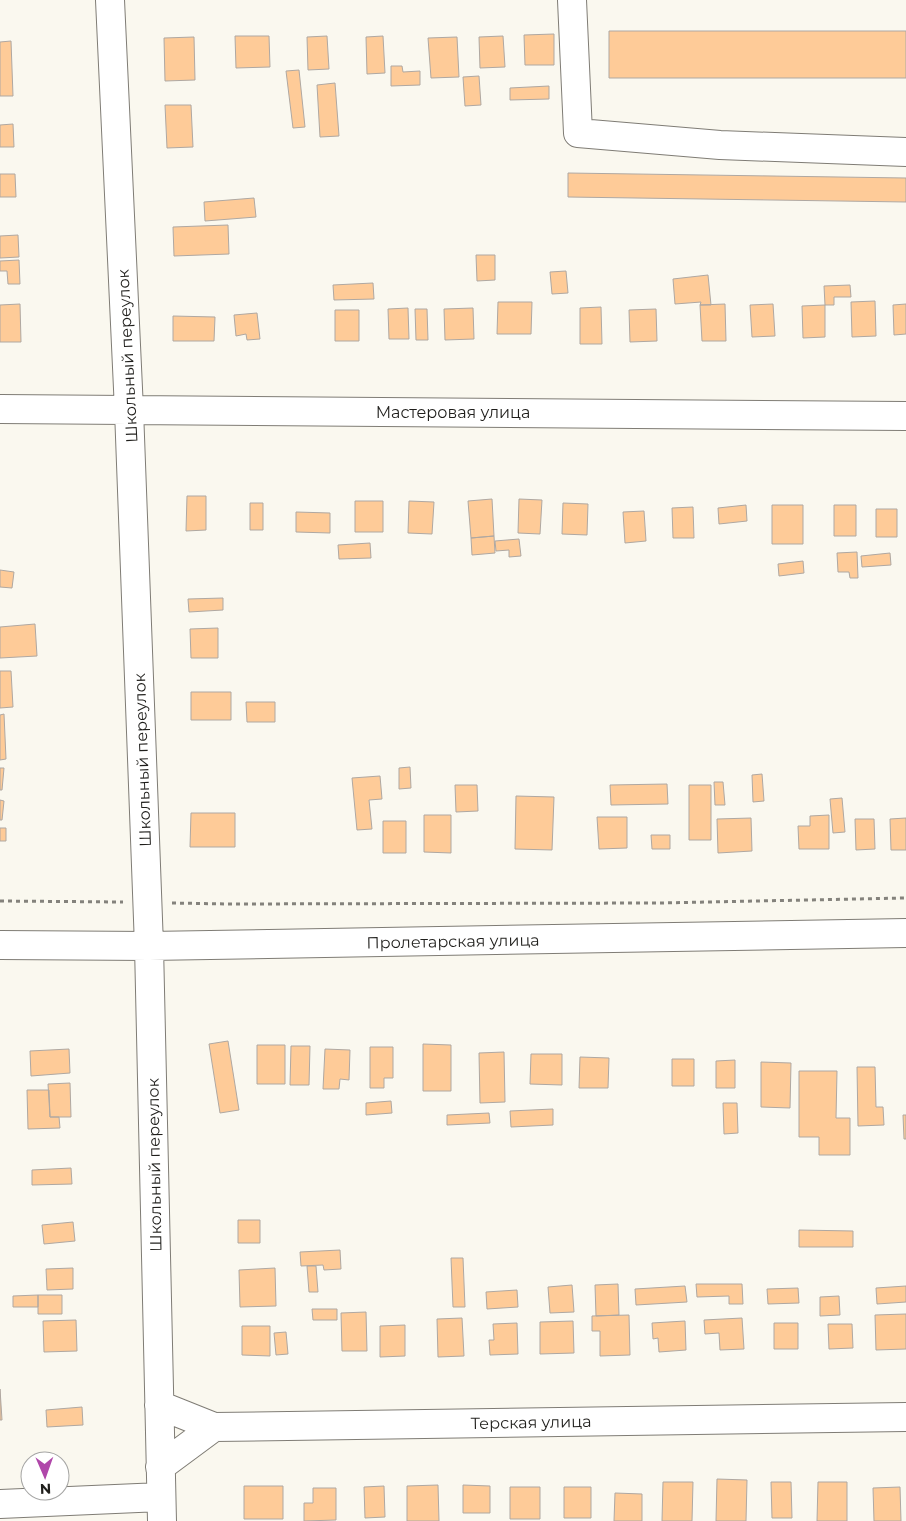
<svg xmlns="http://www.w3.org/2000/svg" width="906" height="1521" viewBox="0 0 906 1521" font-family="Montserrat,sans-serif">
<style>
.building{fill:#fecb98;stroke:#afa8a2}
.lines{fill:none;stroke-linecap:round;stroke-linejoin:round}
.minor-casing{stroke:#7f7c75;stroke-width:30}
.path{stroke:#84827c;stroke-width:3;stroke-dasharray:4 4;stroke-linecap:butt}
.minor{stroke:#fff;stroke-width:28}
.labels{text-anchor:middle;stroke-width:4;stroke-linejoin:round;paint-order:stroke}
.street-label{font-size:16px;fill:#1f1e1b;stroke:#fff}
</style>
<rect width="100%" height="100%" fill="#faf8ef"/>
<!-- building -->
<path class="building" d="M609 31H906V78H609Z
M554 34V65H525L524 35Z
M235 36H269L270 67 236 68Z
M327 36 329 69 308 70 307 37Z
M383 36 385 73 367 74 366 37Z
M503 36 505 67 480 68 479 37Z
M194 37 195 80 165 81 164 38Z
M457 37 459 77 431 78 428 38Z
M11 41 13 96H0V42Z
M391 66H402L403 72 420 71V85L391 86Z
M299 70 305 127 293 128 286 71Z
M479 76 481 105 465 106 463 77Z
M335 83 339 136 320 137 317 85Z
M549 86V99L510 100V88Z
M165 105H191L193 147 167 148Z
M13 124 14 147H0V125Z
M568 173 906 178V202L568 197Z
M0 174H15L16 197H0Z
M254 198 256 217 205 221 204 202Z
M228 225 229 254 174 256 173 227Z
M18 235 19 257 0 258V236Z
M476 255H495V280L477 281Z
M19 260 20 284H8L7 271H0V261Z
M566 271 568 293 552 294 550 272Z
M708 275 711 305H700L701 302 675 304 673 279Z
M373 283 374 299 334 300 333 285Z
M850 285 851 297H834V305H825L824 286Z
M875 301 876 336 852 337 851 302Z
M498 302H532L531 334H497Z
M20 304 21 342H0V305Z
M725 304 726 341H702L700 305Z
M773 304 775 336 752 337 750 305Z
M906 304V334L894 335 893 305Z
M825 305V337L803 338 802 306Z
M601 307 602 344H580V308Z
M408 308 409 339H389L388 309Z
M473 308 474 339 445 340 444 309Z
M415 309H427L428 340H416Z
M656 309 657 341 630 342 629 310Z
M335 310H359V341H335Z
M257 313 260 339 247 340 246 334 236 336 234 315Z
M173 316 215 317 214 341H173Z
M187 496H206V530L186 531Z
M492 499 494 536 471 538 468 501Z
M519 499 542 500 540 534 518 533Z
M355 501H383V532H355Z
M409 501 434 502 432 534 408 533Z
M250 503H263V530H250Z
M563 503 588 504 587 535 562 534Z
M746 505 747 521 719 524 718 508Z
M772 505H803V544H772Z
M834 505H856V536H834Z
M693 507 694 538H673L672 508Z
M876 509H897V537H876Z
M644 511 646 541 625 543 623 512Z
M296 512 330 513V533L296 532Z
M494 536 495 553 472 555 471 538Z
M519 539 521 556 509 557V550L496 551 495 541Z
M370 543 371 558 339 559 338 545Z
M857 552 858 578H850L849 572H838L837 553Z
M890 553 891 565 862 567 861 556Z
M803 561 804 573 779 576 778 564Z
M0 570 14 572 12 588 0 587Z
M223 598V610L189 612 188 599Z
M35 624 37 656 0 658V627Z
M218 628V658H191L190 629Z
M0 671H11L13 707 0 708Z
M191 692H231V720H191Z
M246 702H275V722H247Z
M4 714 6 759 0 760V715Z
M410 767 411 788 399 789V768Z
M0 768H4L2 790H0Z
M762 774 764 801 753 802 752 775Z
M380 776 382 799 369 800 372 829 357 830 352 778Z
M714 782H723L725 805H715Z
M667 784 668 804 611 805 610 785Z
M455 785H477L478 811 456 812Z
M689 785H711V840H689Z
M516 796 554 797 552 850 515 849Z
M842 798 845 832 833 833 830 799Z
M0 800 4 801 2 820H0Z
M191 813H235V847H190Z
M424 815H451V853L424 852Z
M829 815V849H799L798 826H810V816Z
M597 817H627V848L599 849Z
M751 818 752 851 718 853 717 819Z
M906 818V850H891L890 819Z
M855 819H874L875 849 856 850Z
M383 821H406V853H383Z
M0 828H6V841H0Z
M651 835H670V849H652Z
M228 1041 239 1110 220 1113 209 1044Z
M423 1044 451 1045V1091H423Z
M257 1045H285V1084H257Z
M291 1046H310L309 1085H290Z
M370 1047H393V1078H384V1088H370Z
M69 1049 70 1073 31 1076 30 1051Z
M325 1049 350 1050 349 1080 340 1079 339 1089H323Z
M504 1052 505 1102 480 1103 479 1053Z
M531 1054H562V1085L530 1084Z
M580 1057 609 1058 608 1088H579Z
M672 1059H694V1086H672Z
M735 1060V1088H716V1061Z
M761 1062 791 1063 790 1108 761 1107Z
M857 1067H875L876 1107H883L884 1125 858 1126Z
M799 1071H837L836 1118H850V1155H819V1137H799Z
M70 1083 71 1117H50L48 1084Z
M27 1090H49L50 1117H59L60 1128 28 1129Z
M391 1101 392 1113 366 1115V1103Z
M723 1103H737L738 1133 724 1134Z
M553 1109V1125L511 1127 510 1111Z
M489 1113 490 1123 447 1125V1115Z
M903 1115H906V1139H904Z
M71 1168 72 1184 32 1185V1170Z
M238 1220H260V1243H238Z
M73 1222 75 1241 44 1244 42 1225Z
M799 1230 853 1231V1247H799Z
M340 1250 341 1269 324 1270 323 1265 301 1266 300 1252Z
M451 1258H463L465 1307H453Z
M307 1266H316L318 1292H309Z
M73 1268V1289L47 1290 46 1269Z
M275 1268 276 1306 240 1307 239 1270Z
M618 1284 619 1315 596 1316 595 1285Z
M696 1284H742L743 1304H729V1296L697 1297Z
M572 1285 574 1312 550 1313 548 1287Z
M685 1286 687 1302 636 1305 635 1289Z
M906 1286V1302L877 1304 876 1288Z
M798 1288 799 1303 768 1304 767 1289Z
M517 1290 518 1307 487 1309 486 1292Z
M38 1295H62V1314H38Z
M38 1295V1307H13V1296Z
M839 1296 840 1315 820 1316V1297Z
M312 1309H337V1320H313Z
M366 1312 367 1351H342L341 1313Z
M906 1314V1349L876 1350 875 1315Z
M629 1315 630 1355 600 1356V1331H592V1316Z
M462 1318 464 1356 438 1357 437 1319Z
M742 1318 744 1349 720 1350 719 1333 705 1334 704 1320Z
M76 1320 77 1351 44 1352 43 1321Z
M573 1321 574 1353 540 1354V1322Z
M685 1321 686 1350 659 1352 658 1338 653 1339 652 1323Z
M517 1323 518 1354 490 1355 489 1340H494L493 1324Z
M774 1323H798V1349H774Z
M828 1324H852L853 1348 829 1349Z
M405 1325V1356L380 1357V1326Z
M242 1326H270V1356L242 1355Z
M286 1332 288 1354 276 1355 274 1333Z
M0 1389 2 1420H0Z
M82 1407 83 1425 47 1427 46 1410Z
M717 1479 747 1480 746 1521H716Z
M663 1482H693L692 1521H662Z
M771 1482H791L792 1518H772Z
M818 1482H847V1521H817Z
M438 1485 439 1521H407V1486Z
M463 1485 490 1486V1513H463Z
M244 1486H283V1519H244Z
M384 1486 385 1517 365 1518 364 1487Z
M510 1487H540V1519H510Z
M564 1487H591V1518H564Z
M900 1487 901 1521H874L873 1488Z
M313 1488H336V1520L304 1521V1503H313Z
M615 1493 642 1494V1521H614Z"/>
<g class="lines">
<!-- minor casing -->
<g class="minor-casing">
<path id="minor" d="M110 0 129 410 149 946 162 1521
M572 0 578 133 720 145 906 152
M0 409 906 416
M0 945 149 946 906 933
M159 1405 214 1427 906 1417
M160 1467 214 1427
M0 1504 161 1497"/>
</g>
<!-- path -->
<path class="path" d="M0 901 123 902
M172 903 228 904 658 903 906 898"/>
<!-- minor -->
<use href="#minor" class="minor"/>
</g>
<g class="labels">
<!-- street labels -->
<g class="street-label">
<text transform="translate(127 356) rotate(-93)" y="6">Школьный переулок</text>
<text x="453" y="418">Мастеровая улица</text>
<text transform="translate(142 760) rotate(-92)" y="6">Школьный переулок</text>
<text transform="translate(453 941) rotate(-1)" y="6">Пролетарская улица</text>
<text transform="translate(154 1165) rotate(-91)" y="6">Школьный переулок</text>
<text transform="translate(531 1422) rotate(-1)" y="6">Терская улица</text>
</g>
</g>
<!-- north arrow -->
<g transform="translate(45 1476) rotate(178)"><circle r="24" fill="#ffffff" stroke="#a5a5a4"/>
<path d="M0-4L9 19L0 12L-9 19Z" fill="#b047aa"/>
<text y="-8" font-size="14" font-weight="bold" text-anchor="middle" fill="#1f1e1b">N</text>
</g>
</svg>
